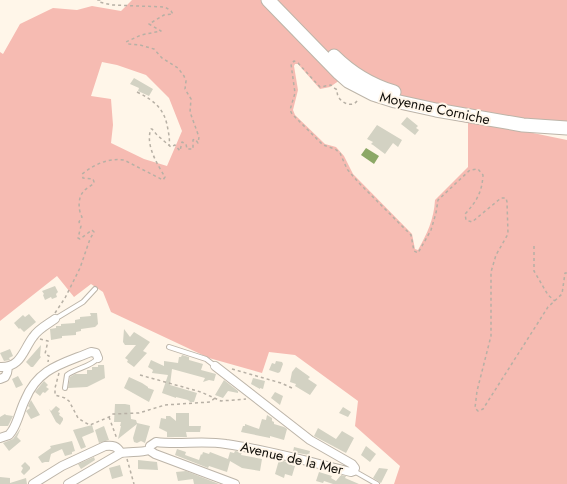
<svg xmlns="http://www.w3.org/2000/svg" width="567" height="484" viewBox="0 0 567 484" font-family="Jost,sans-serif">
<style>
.green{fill:#f6bbb2;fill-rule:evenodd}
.water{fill:#8ca866}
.building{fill:#d3d2c3}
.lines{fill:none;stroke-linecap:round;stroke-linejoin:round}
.service-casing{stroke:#bdb5a9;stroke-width:6}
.minor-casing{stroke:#bdb5a9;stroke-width:10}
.primary-casing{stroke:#bdb5a9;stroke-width:15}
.path{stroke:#b7b0a5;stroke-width:1.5;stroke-dasharray:3 3;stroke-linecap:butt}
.service{stroke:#fff;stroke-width:4}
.minor{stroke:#fff;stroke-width:8}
.primary{stroke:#fff;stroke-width:13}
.labels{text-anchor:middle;stroke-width:4;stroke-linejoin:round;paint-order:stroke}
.street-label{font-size:14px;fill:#100e09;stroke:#fff6e9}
</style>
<rect width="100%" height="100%" fill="#fff6e9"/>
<!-- green -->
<path class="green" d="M132 0H567V130L535 129 533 133 567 140V484H394L400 466 355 426 358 401 295 355 269 352 262 373 209 358 111 312 103 292 91 284 74 297 57 276 0 321V52L3 54 20 24 53 8 77 10 92 6 121 11ZM102 62 117 65 146 75 169 98 182 131 167 166 144 159 111 143 113 125 111 99 91 96ZM295 64H298L320 89 330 87 340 80 374 102 403 110 468 123V167L435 200C434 219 427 234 418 250L415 249 412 234 353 174 344 156 336 147 325 144 295 115 293 110 298 90 294 66Z"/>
<!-- water -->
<path class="water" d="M366 148 379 156 374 164 361 155Z"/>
<!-- building -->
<path class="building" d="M134 78 153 89 149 96 138 91 139 88 130 84Z
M407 117 418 126 416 128 419 130 415 135 401 124Z
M377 125 402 140 398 147 393 143 385 154 373 145 371 144 373 142 367 139Z
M55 286 58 292 56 294 57 297 52 299 51 297 45 300 43 295 44 294 42 291Z
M90 313H97L98 324 95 327 81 329V331L76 332V335L62 336V338L51 340 50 329 56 328V326H61V324L75 323V320L80 319V317L91 316Z
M29 314 36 322 24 332 20 328 19 329 14 323 23 315 25 317Z
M124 329 130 337 134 332 150 342 143 351 147 353 134 367 127 362 128 360 125 358 136 345H125L123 342Z
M41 345 40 356 41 357 33 367H31L26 362Z
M10 349 13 356 9 358 10 360 4 361 0 353Z
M182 355 189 357V360L203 364 201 370 216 374 214 381 209 380 203 382 205 378 172 369 170 385 197 393 194 402H190L188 400 176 397V398L162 393 168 375 152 373 153 370 148 367 151 360 164 366V361L178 363 179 357H181Z
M276 361 282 362 283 364 280 372 278 373 269 370 272 363 275 364Z
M98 365H104L105 378 87 387 68 388 70 377 75 374H87V370H92V367H98Z
M296 367 310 377 308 379 317 385 310 395 295 386 296 384 290 382 292 372Z
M18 376 23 385 16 388 12 379Z
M129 377 142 383 148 387V388L154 390 149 402 124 388Z
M253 378 265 381 263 389 260 388V389L251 384Z
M224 380 238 391V393L228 391 223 398 215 395Z
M44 381 48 385 46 387 49 389 45 393 43 392 40 396 35 392Z
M275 392 283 396 280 405 271 398Z
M31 400 40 415 31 419 26 411 30 408 28 406Z
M115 404H125L130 405 131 419 136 420 137 423 150 426 145 443 141 441 137 443 134 442 133 438 137 424 118 439 121 426H120L121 422H114Z
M56 406 60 409 58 412 60 413 59 415 63 418V420L60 425 56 422 49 409 51 411Z
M343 407 351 412 348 417 339 413Z
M176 413H189V426H201L200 432H186L187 437H167V432L159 428 161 418 166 419V416H170L176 421Z
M5 414 6 415 13 416 8 426H0V417Z
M267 415 272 418V421L274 422V424L284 427 287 429 284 440 270 436V438L241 432 243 426H245V424L259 429 262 419 266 420Z
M92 425 94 432 82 437 86 447 81 449 73 430Z
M104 426 109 440 99 443 95 430Z
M21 428 17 437 21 441 9 451 3 443 13 439Z
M318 428 336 439 342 431 354 438 346 453 314 436Z
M72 441 75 451 72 452V454L65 456 62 449 51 454 49 462H45L42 463 38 457 51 448 50 446Z
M366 446 376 454 370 462 361 455Z
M294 447 310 451 309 455 293 452Z
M177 449 186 452 185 455 199 460 201 454 202 455 203 452 209 454 210 452 228 459 230 452 234 453 235 451 242 452 241 455 262 459 260 471 242 468 230 461 227 472 209 466 208 468 175 455Z
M94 457 95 460 81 469 78 464Z
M138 460 157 462 158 470 138 469Z
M279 460 292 463 291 465 295 466 292 476 285 474 284 478 275 474Z
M25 462 30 467V469L24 475 21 472 23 468 21 466Z
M120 465 123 476 112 479 109 468Z
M379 468 388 469 381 483 373 478Z
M186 471 219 484H194L193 479 178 481 176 472Z
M319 472 332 476 331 478 336 481 341 475 346 476 345 478 359 484H333L324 481 323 483 316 481Z
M0 477 10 478V484H0Z
M26 478 27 484H10V483Z"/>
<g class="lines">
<!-- service casing -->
<g class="service-casing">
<path id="service" d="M55 319 83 302 95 289
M169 347 206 359 215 366
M65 388 67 375C76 368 91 367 98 358
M354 471 377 484"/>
</g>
<!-- minor casing -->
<g class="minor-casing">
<path id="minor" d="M215 366 310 440 352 464 355 468 354 471 351 472C310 462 268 450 226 444 203 440 179 445 156 442L150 446 149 450 155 454 235 484
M0 367C21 368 23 350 33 337 38 329 48 324 55 319
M0 379 5 377 7 373 8 367
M0 438 9 435 12 431C18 422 20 410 25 400 38 368 62 364 91 352L96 353 98 358
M33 484 62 466 105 446C113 445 117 446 121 453
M68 484 121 453C130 451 140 453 149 450"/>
</g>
<!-- primary casing -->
<g class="primary-casing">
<path id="primary" d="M268 0 339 73 348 81 373 94 395 101 436 110 523 125 567 128
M334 56C351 73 371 85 394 92"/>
</g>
<!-- path -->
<path class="path" d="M137 92C155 101 165 109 168 130 169 135 170 140 169 146
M357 101C352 108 341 103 338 96 336 91 339 93 336 89 334 88 332 86 331 85L320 87 298 63 294 61 291 64 295 93 290 110 292 114 323 145 335 149 340 153 347 169 358 182 411 235 414 251 418 253 431 230 436 213 438 200 470 170 478 169 483 175C482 192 477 201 465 214L466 220 472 222 501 198H506L507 202 508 234 496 255 491 272V336L477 391 475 408 478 411 483 409 548 307 562 294 565 273H567
M534 246V271L548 295 555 301
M55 313 65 298 80 268 90 239 94 232 92 230 80 239 78 238 81 226 79 222 82 217C78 210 78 198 83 192 86 188 91 186 94 183V182L93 179 83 178 82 174C95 164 108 158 124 160L163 180 165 177C157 164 145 144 151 129H152L157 135 171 147 175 145 180 151 182 142 186 144 187 149H193V140L195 139 198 143 199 137 190 112 191 99 185 89 186 81 184 76 178 68 162 58 154 49 140 45 129 44 126 42 141 35 161 31 149 24 164 15 173 14 171 11 165 7 112 5 99 2 98 0H101
M40 339 48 341 45 354 49 356 48 362
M232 369 281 383 294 389
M59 373 55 388V395L65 398 69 401 78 418 84 422 90 425 109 417 113 414 139 413 165 405 210 402 215 398
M140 375 201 392 221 401 246 399
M109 417 117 439
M127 459 134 484"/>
<!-- service -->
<use href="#service" class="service"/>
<!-- minor -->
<use href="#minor" class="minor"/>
<!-- primary -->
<use href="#primary" class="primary"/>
</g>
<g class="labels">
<!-- street labels -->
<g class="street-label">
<text transform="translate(435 108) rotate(12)" y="5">Moyenne Corniche</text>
<text transform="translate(292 458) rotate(13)" y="5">Avenue de la Mer</text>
</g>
</g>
</svg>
